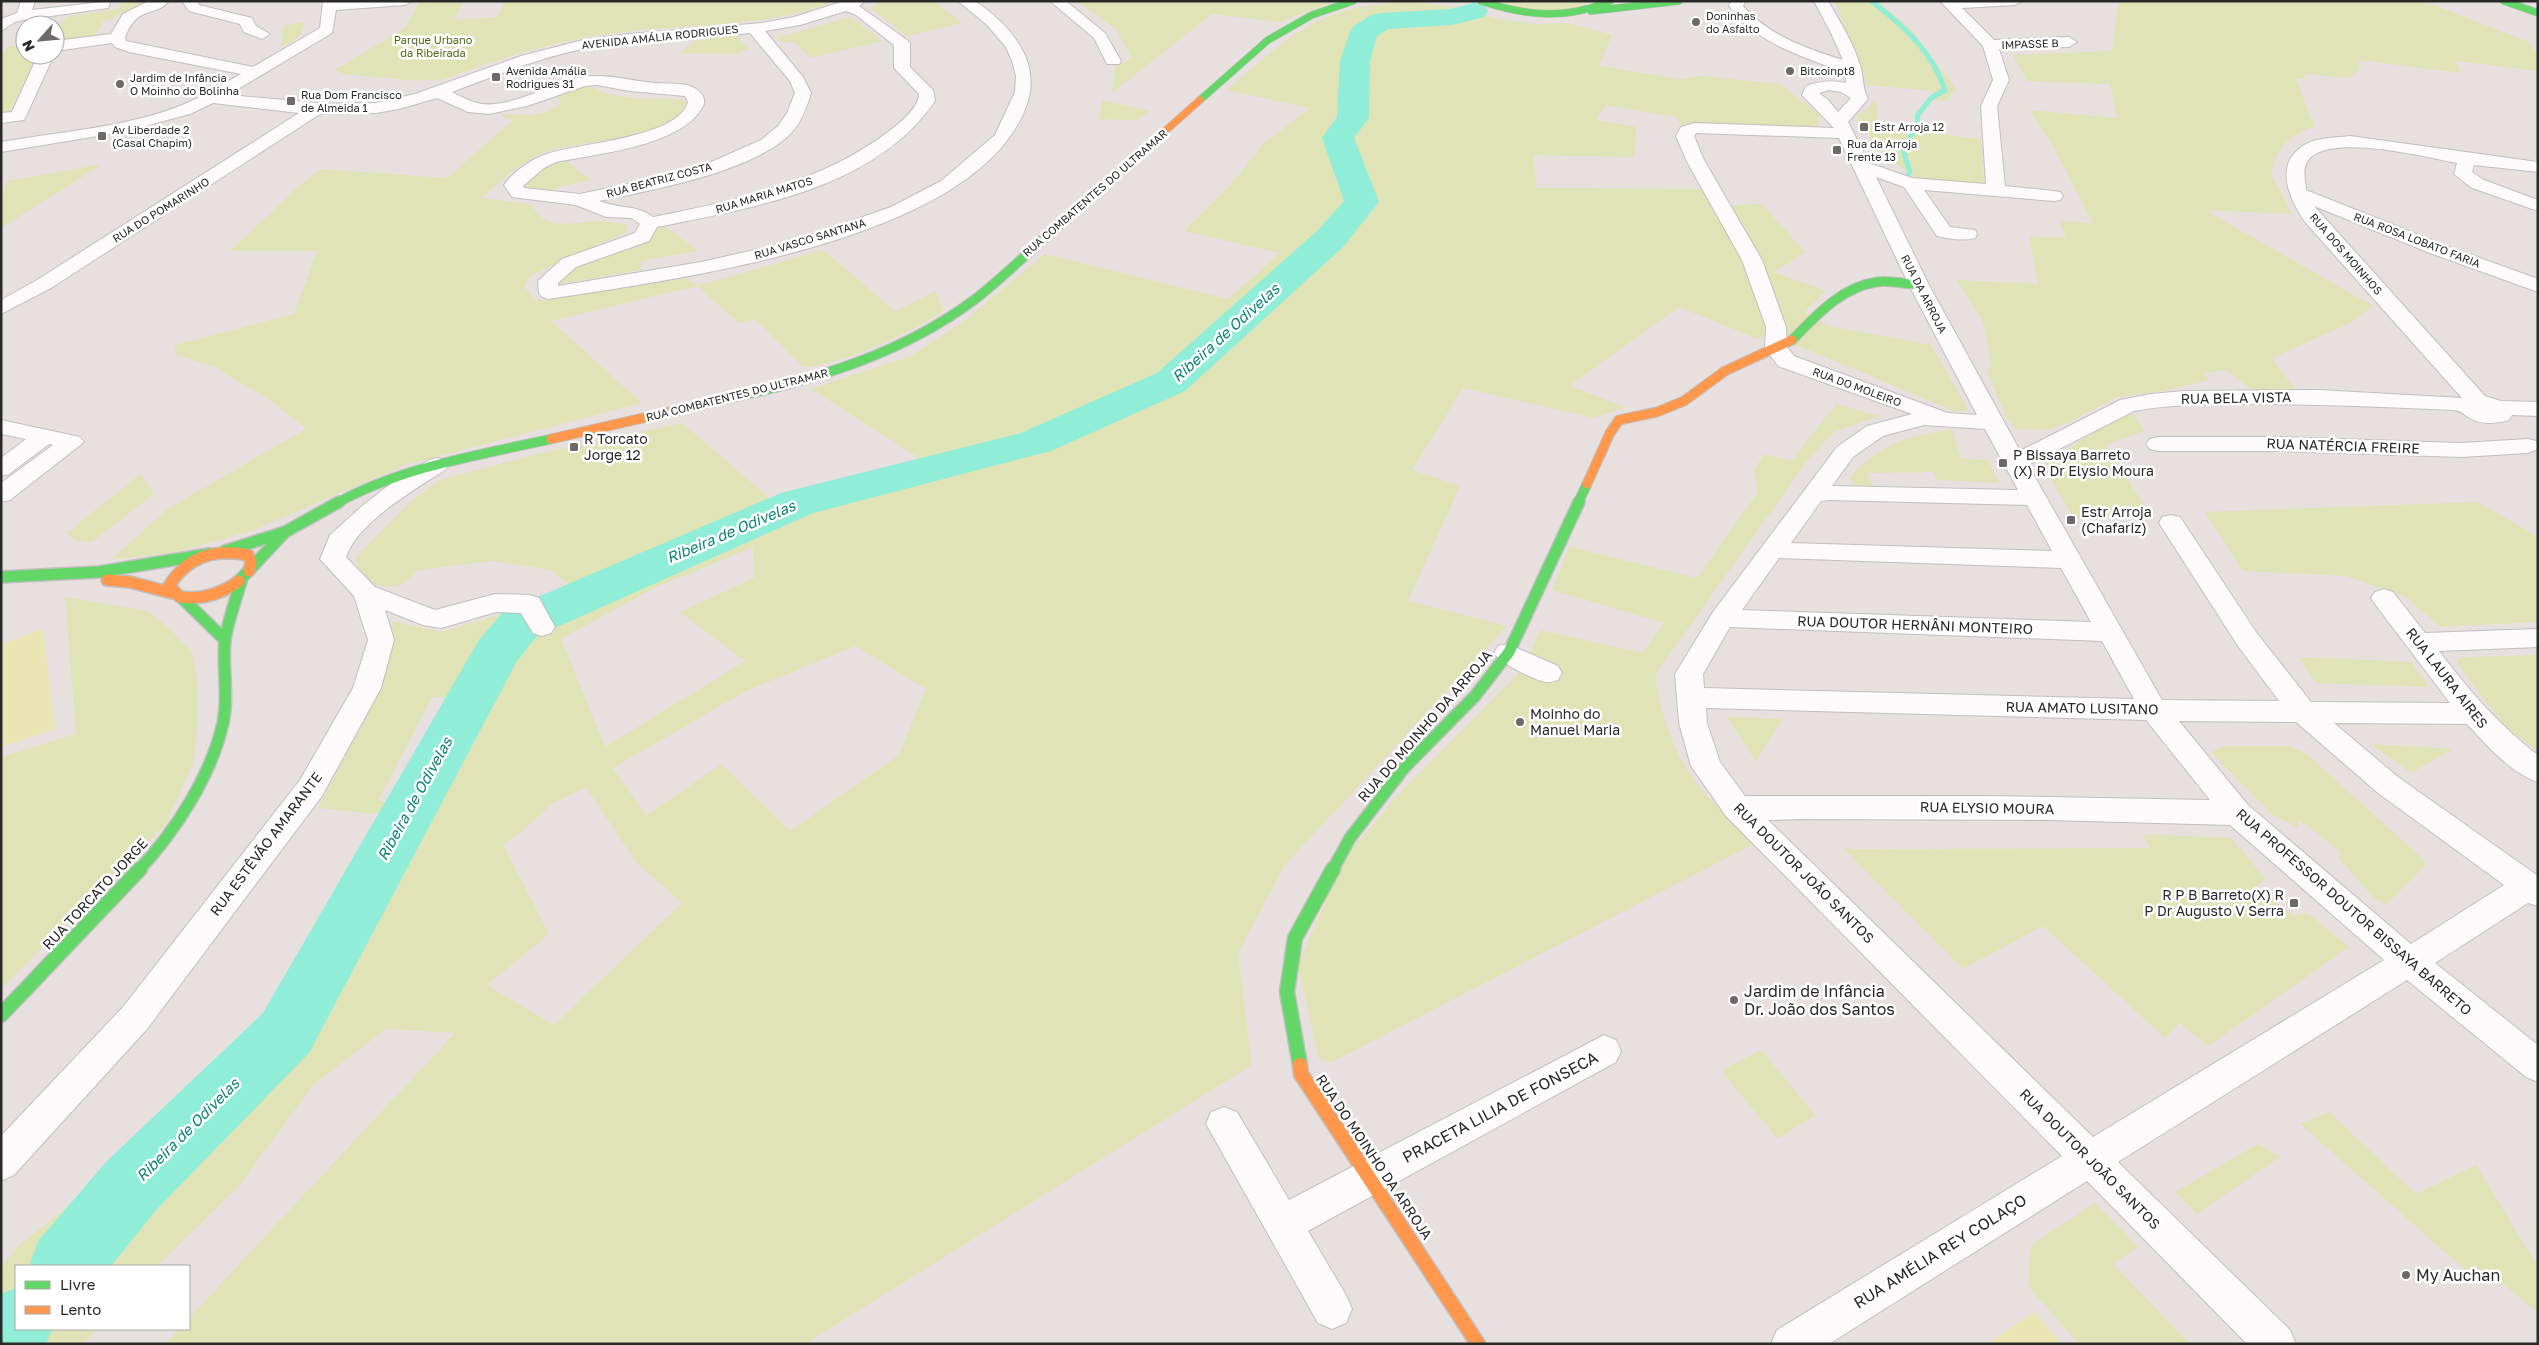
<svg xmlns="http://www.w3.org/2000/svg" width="2539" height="1345" viewBox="0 0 2539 1345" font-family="'Golos Text',sans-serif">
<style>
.green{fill:#dfe3b5;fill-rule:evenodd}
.pitch{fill:#ebe4b3}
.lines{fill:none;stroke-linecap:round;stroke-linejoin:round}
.stream{stroke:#8fedd8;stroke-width:5}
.river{fill:#8fedd8;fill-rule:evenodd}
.street-casing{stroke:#c1bfc0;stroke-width:2}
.fast-far3-casing{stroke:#c1bfc0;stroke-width:8}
.fast-far2-casing{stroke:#c1bfc0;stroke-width:11}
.fast-far1-casing{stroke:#c1bfc0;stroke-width:14}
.fast-casing{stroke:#c1bfc0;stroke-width:17}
.slow-far3-casing{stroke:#c1bfc0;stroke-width:8}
.slow-far2-casing{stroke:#c1bfc0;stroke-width:11}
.slow-far1-casing{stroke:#c1bfc0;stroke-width:14}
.slow-casing{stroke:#c1bfc0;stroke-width:17}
.street{fill:#fcfafa;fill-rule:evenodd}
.fast-far3{stroke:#63d668;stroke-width:7}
.fast-far2{stroke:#63d668;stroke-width:9}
.fast-far1{stroke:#63d668;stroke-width:11}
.fast{stroke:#63d668;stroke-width:14}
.slow-far3{stroke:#ff974d;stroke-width:7}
.slow-far2{stroke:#ff974d;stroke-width:9}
.slow-far1{stroke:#ff974d;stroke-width:11}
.slow{stroke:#ff974d;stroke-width:14}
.poi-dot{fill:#6c6968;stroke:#fff;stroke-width:2}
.labels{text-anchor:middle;stroke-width:5;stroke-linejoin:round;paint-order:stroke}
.far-poi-label{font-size:11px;fill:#292929;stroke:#fff;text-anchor:start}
.far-street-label{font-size:11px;fill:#292929;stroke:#fff}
.far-park-label{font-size:11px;fill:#4f6917;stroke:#fff}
.street-label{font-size:14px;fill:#292929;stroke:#fff}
.poi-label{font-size:14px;fill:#292929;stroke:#fff;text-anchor:start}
.water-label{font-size:15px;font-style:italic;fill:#0a8373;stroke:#fff}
.near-poi-label{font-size:16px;fill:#292929;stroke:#fff;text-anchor:start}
.near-street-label{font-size:16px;fill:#292929;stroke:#fff}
</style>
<rect width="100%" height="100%" fill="#e8e0de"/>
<!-- green -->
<path class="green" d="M134 1H149L116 15 114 19 103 21 96 35 55 41V33L66 17 119 9 121 3Z
M463 1 454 20 497 17 505 1H836C767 29 689 23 616 33 564 39 515 54 466 71 458 74 449 78 441 80 433 81 425 77 419 81L343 74 335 70 405 28 419 3Z
M883 1H934L962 23 907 36 870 8Z
M1076 1H1335L1280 22 1212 14 1111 94 1116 65 1126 62 1131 57 1116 29Z
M1407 1 1463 8 1497 19 1537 24 1568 23 1612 35 1599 66 1681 79 1701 76 1780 84 1819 114 1817 130 1683 126 1676 117 1606 105 1596 120 1636 127 1635 157 1533 155 1537 188 1701 189 1711 206 1762 204 1805 252 1774 272 1826 291 1805 312 1829 326 1931 345 1968 409 1967 411H1954L1768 333 1758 339 1679 307 1569 386 1626 407 1594 418 1463 388 1412 470 1460 486 1408 601 1507 626 1284 866 1238 953 1252 1065 805 1344H165L179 1329H189V1318L455 1033 386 1029 314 1084 238 1187 157 1266H16V1329H97L83 1344H1V1267L20 1244 139 1150 208 1084 293 989 395 816 318 808 367 714 388 663 392 621 442 632 518 609 531 631 554 622 541 599 571 586 551 570 492 561 418 570C400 592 391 587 366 583L355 558 411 501 440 480 533 455 682 423 772 500 927 463 811 389 911 356 963 322 1045 254 1228 299 1280 253 1184 231 1233 182 1263 144 1310 108 1226 90C1259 64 1292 30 1332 15 1356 6 1381 4 1407 1ZM753 547 754 578 680 612 745 661 605 747 561 639 656 587ZM855 646 926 689 899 755 790 831 721 764 646 816 613 768 746 691ZM432 697H458L402 803 378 801ZM586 787 636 862 682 903 554 1025 487 985 549 934 503 845 522 831 553 803Z
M1501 1H1591C1565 16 1529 12 1501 1Z
M1835 1H1878L1911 29 1957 90 1945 101 1927 99 1935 91 1866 85Z
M2121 1H2413L2431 4 2527 41 2538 54V71L2456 61 2461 73 2359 60V69L2350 78 2304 74 2306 79H2296L2314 127C2286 137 2278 146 2271 174L2292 214 2205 210 2373 306 2350 323 2272 358 2297 392 2257 394 2226 370 2202 373 2209 380 2164 391 2117 397 2068 423 2047 430 2016 429 2006 417 1987 371 1992 365 1983 322 1957 280 2038 284 2029 236 2066 238 2059 221 2093 223 2053 146 2030 110 2117 118 2110 84 2027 81 2013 55 2112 51 2117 9Z
M850 17 883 41 810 58 793 41 782 43 776 38Z
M305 22C302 38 294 41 280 47L284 25Z
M732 36 738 37 749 50H740V54L680 53 697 40Z
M25 44V55H37L10 111 1 113V58L7 47Z
M589 85C615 103 652 97 683 100L686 103C667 147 576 136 536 156 516 166 498 184 481 198L531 204C546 233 572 222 598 221 607 221 617 223 626 224L627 232 531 275 524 286 535 301 687 278 697 286 823 250 895 311 936 291 943 311C919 329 833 369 803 367L755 319 739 323 697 286 551 321 642 403 405 465 251 531 169 554 112 559 167 509 306 429 274 403 215 367 176 355 175 345 294 314 317 251H230L299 186 321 169 447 178 513 120 502 117 505 114C527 115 545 118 562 102L556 96Z
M1102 100 1150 111 1136 120 1099 119Z
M1874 100 1877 103V127L1981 139 1984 187 1914 181 1909 174 1876 146 1875 152 1872 151 1869 132 1858 120 1857 115 1870 107Z
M564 160 591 180 560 187 549 192 523 188 524 183 546 164Z
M103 164 1 228V199L7 181Z
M665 226 698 251 641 261V270L560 284 565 273 644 240 657 228Z
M1836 404 1879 416 1834 432 1807 461 1655 675C1660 713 1672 748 1693 779 1708 800 1737 824 1756 843L1332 1062 1319 1059 1298 965 1345 857 1402 791 1520 672 1541 630 1642 653 1664 623 1552 590 1570 547 1697 578 1758 492 1754 470 1764 454 1791 461Z
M2129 410 2145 431 2105 445 2153 518 2073 517 2047 473 2045 463Z
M1952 429 1961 459 1988 460 1999 483 1938 480 1933 472 1867 473 1873 486H1856L1849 478C1883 442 1905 437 1952 429Z
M140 474 154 494 92 542 76 541 67 533Z
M2478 502 2538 537V622L2440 627 2406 597 2346 576 2243 571 2205 512Z
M65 597 147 611 168 627 192 652 197 676 198 723 193 763 165 825 1 989V757L76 734Z
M2538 655V751L2514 734 2494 713 2458 664V660L2466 657Z
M2299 657 2411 662 2429 687 2316 683Z
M1727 717 1782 719 1756 762Z
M2371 744 2453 749 2411 773Z
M2224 746H2288L2307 754 2425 861V866L2386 905 2374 898 2338 857 2343 854 2298 819V828L2270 813 2211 752Z
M2142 834 2231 838 2266 879 2255 888 2294 916 2307 913 2349 947 2208 1046 2180 1023 2165 1038 2043 926 1963 969 1844 849 2150 848Z
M1761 1050 1815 1115 1778 1139 1721 1071Z
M2329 1112 2416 1194 2476 1165 2538 1267V1313L2494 1276 2481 1284 2300 1124Z
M2258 1144 2280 1157 2197 1214 2175 1192Z
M2095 1203 2138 1247 2113 1264 2190 1344H2079L2028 1286 2031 1245Z"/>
<!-- pitch -->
<path class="pitch" d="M43 629 55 729 1 747V644Z
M2034 1312 2062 1344H1987Z"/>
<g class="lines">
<!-- stream -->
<path class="stream" d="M1871 1C1903 25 1932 51 1945 90L1931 98 1917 116 1918 123 1903 150 1910 172 1908 176"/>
<!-- river -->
<path class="river" d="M1474 3 1484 5 1488 11 1484 17 1452 25 1388 29 1377 36 1370 61 1369 118 1354 138 1379 202 1343 247 1185 391 1051 451 813 513 537 636 517 661 309 1053 157 1209 111 1266H29L39 1240 107 1161 263 1013 479 640 503 612 781 493 1021 433 1157 373 1317 231 1344 201 1322 138 1337 117 1340 61 1350 32 1354 26 1371 15 1381 13 1451 9Z
M16 1288V1329H52L46 1344H1V1294Z"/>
<!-- street casing -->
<g class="street-casing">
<path id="street" d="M21 1H35L32 10 111 1 108 8 23 20 15 22 1 31V19L17 13Z
M149 1H169C155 18 137 4 125 38L126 41 253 67 320 28 323 1H412L405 5 336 10 332 33 228 95 329 104 376 103 415 94 521 56 583 40 630 34 762 23 794 17 844 1H865L859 6 907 40 910 43V67L933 90 935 101C875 189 754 207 657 227L649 241 576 267 558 283V286L701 262 794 241 891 207 941 181 995 135 1015 92 1016 76 1012 61 1006 47 986 24 958 1H975C1009 24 1042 60 1027 104 980 242 675 279 549 299L542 297 539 293 538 281 562 259 635 233 640 224 631 218 606 217 576 205 512 197 504 185C512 173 530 160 544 155 574 143 678 139 688 102L685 96 630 91 597 85 585 86 527 106 489 114 468 112 437 98 399 109 376 113 320 114 51 288 1 314V300L37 280 299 113 213 103 190 114 122 132 1 152V142C59 132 126 127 180 106 202 97 221 85 241 74L129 52 115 47 112 43 55 51V41L111 34 123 14ZM846 11 856 15 894 45V68L919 94C919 107 902 121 892 129 822 183 738 200 653 217 636 204 618 209 599 201 652 190 756 172 793 131 802 120 807 107 811 93L803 77 765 31 800 25ZM750 33 790 81 795 93 787 113 778 126 761 140 711 162 655 178 580 194 524 188 523 186 544 168 556 162C597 154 680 146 702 108 707 101 703 93 696 89 686 82 667 84 655 83 632 81 606 73 583 77 553 82 507 111 477 103 469 101 460 96 452 92 495 76 538 58 583 49 638 38 695 39 750 33Z
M182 1H197L199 5 252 18 256 26 270 34 262 39 244 32 240 24 189 11Z
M1050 1H1066L1105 33 1121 61 1119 64H1107L1094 38Z
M1731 1H1745L1743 6C1768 35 1807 49 1843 60L1831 33 1814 1H1828C1840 22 1853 42 1860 65 1864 77 1862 88 1868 99L1848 122 1869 163 1912 178 1986 184 1981 106 1993 80 1983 46 1940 1H2022L2015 5 1962 8 1994 40 2069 37 2077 42 2069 47 1999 49 2009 80 1997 106 2005 186 2054 191 2060 192 2063 196 2060 200 2054 201 1924 190 1950 227 1975 230 1977 234 1975 238C1963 241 1949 239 1937 236L1904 187 1876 177 1929 285 2020 451 2120 400 2151 394 2184 391 2319 390 2462 398 2305 222C2291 201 2274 168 2300 148 2313 137 2334 138 2350 136L2538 162V172L2474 165 2472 172 2484 180 2538 200V211L2472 188 2454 174 2457 163C2429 158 2315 128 2305 167 2303 173 2306 183 2306 190L2444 245 2538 279V292L2430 253 2314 206 2485 396 2501 401 2538 402V416L2512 415 2509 420C2495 424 2481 425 2468 417 2463 414 2461 411 2454 410 2385 407 2317 404 2248 404 2210 404 2172 404 2134 411L2028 465 2162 700 2279 701 2238 646 2159 523 2162 517 2171 515 2180 517 2256 632 2311 702 2450 703 2375 604 2371 598 2375 592 2384 589 2393 592 2425 633 2538 629V647L2439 651C2468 689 2499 726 2538 755V782C2510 773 2487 745 2467 724L2334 723 2398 777 2538 876V906L2528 903 2435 963 2538 1045V1082L2526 1077 2407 980 2118 1162 2290 1330 2296 1344H2247L2087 1181 1829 1344H1771L1777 1330 2062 1156 1726 816 1691 766 1679 723 1675 674 1713 612 1837 447 1867 426 1912 414 1778 366 1765 348 1766 327 1742 260 1686 160 1676 136 1681 127 1694 123 1834 128 1802 95 1806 86C1820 81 1832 80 1846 83L1845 69C1837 70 1827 66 1819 63 1786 51 1750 36 1729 6ZM1829 90 1841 92 1851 98 1838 112 1828 100 1819 93ZM1696 133 1839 138 1909 285 1977 415 1948 413 1794 356 1787 347 1786 327 1762 260 1704 160 1694 136ZM1924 425 1985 429 2018 490 1832 486 1853 457 1883 436ZM1830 500 2027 505 2052 551 1791 543 1821 501ZM1779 558 2061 568 2091 622 1742 610ZM1730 627 2102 641 2134 699 1704 688 1703 674ZM1706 708 2146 720 2210 800 1987 796H1745L1720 762 1707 723ZM2179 721 2296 722 2378 793 2504 885 2411 944 2248 805ZM1800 819 2049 820 2230 825 2384 960 2093 1137 1768 820Z
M38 55H54L26 116 24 120 1 123V113L12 112Z
M1 420 80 437 84 442 10 500 1 502V483L53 445 49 444 9 474 1 476V458L26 439 1 434Z
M2158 437H2282L2461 443 2528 439 2536 441 2538 449 2528 453 2461 457 2282 451H2158L2150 449 2146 444 2150 439Z
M437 458 445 460 449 465 445 470C415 489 357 523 346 557L375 587 435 610 495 594 530 595 539 598 555 627 551 633 542 636 533 633 521 613 496 612 441 628 423 625 385 610 394 640 381 688 322 796 147 1029 14 1175 1 1181V1136L123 1007 300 780 353 688 368 640 354 596 320 559 330 535 361 507 385 488 429 460Z
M1508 644 1558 666 1562 673 1558 680C1554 681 1550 683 1546 682 1534 680 1500 663 1494 653L1498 646Z
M1604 1035 1616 1040 1621 1051 1616 1062 1308 1231 1346 1295 1352 1309 1346 1323 1332 1329 1318 1323 1206 1124 1211 1112 1224 1107 1237 1112 1289 1200Z"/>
</g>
<!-- fast-far3 casing -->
<g class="fast-far3-casing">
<path id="fast-far3" d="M1481 1C1526 16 1566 20 1610 1
M2504 1 2538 13
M1591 11 1679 1
M1200 100 1268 40 1312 15 1353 1"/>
</g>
<!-- fast-far2 casing -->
<g class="fast-far2-casing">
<path id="fast-far2" d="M1792 340C1816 316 1841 287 1877 282 1890 280 1905 284 1919 285
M735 397C820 378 903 353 974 300 1003 278 1029 251 1057 227
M337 503C402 467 479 455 551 439
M1578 503 1587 484"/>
</g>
<!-- fast-far1 casing -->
<g class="fast-far1-casing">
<path id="fast-far1" d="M225 551 285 532 339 502
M1 577 99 572 209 554
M239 581 285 532
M182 598 225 640
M138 871C175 832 211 776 223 723 229 696 222 667 225 640 228 620 236 600 241 581
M1332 871 1350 838 1404 768 1475 696 1509 652 1579 502"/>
</g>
<!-- fast casing -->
<g class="fast-casing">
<path id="fast" d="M1 1015 140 869
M1300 1065 1287 992 1295 938 1333 869"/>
</g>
<!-- slow-far3 casing -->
<g class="slow-far3-casing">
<path id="slow-far3" d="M1065 220 1200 100"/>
</g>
<!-- slow-far2 casing -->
<g class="slow-far2-casing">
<path id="slow-far2" d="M1057 227 1067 219
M551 439 735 397
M1587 484 1610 433 1619 420 1657 412 1684 401 1725 371 1792 340"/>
</g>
<!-- slow-far1 casing -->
<g class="slow-far1-casing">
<path id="slow-far1" d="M107 580 130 582 172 593
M239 581C221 594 202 600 180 597L169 586C187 557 215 548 248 555L251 562 249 571"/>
</g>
<!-- slow casing -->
<g class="slow-casing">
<path id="slow" d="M1300 1065 1301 1074 1478 1344"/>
</g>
<!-- street -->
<use href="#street" class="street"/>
<!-- fast-far3 -->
<use href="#fast-far3" class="fast-far3"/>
<!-- fast-far2 -->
<use href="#fast-far2" class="fast-far2"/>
<!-- fast-far1 -->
<use href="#fast-far1" class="fast-far1"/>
<!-- fast -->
<use href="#fast" class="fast"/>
<!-- slow-far3 -->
<use href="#slow-far3" class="slow-far3"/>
<!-- slow-far2 -->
<use href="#slow-far2" class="slow-far2"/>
<!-- slow-far1 -->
<use href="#slow-far1" class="slow-far1"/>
<!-- slow -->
<use href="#slow" class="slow"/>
</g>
<!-- markers -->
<g class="poi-dot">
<circle cx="1696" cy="22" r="5"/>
<circle cx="1790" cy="71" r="5"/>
<rect x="491" y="72" width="10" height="10" rx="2.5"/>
<circle cx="120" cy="84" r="5"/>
<rect x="286" y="96" width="10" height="10" rx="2.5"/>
<rect x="1859" y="122" width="10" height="10" rx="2.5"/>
<rect x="97" y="131" width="10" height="10" rx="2.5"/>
<rect x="1832" y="145" width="10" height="10" rx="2.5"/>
<rect x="569" y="442" width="10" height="10" rx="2.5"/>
<rect x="1998" y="458" width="10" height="10" rx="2.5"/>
<rect x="2066" y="515" width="10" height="10" rx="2.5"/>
<circle cx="1520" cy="722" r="5"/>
<rect x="2289" y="898" width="10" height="10" rx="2.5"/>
<circle cx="1734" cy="1000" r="5"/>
<circle cx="2406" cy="1275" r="5"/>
</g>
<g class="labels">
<!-- far-poi labels -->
<g class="far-poi-label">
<text x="1706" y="20">Doninhas<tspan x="1706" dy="13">do Asfalto</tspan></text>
<text x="506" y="75">Avenida Amália<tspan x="506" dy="13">Rodrigues 31</tspan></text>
<text x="1800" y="75">Bitcoinpt8</text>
<text x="130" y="82">Jardim de Infância<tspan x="130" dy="13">O Moinho do Bolinha</tspan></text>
<text x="301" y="99">Rua Dom Francisco<tspan x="301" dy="13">de Almeida 1</tspan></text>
<text x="1874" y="131">Estr Arroja 12</text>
<text x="112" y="134">Av Liberdade 2<tspan x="112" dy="13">(Casal Chapim)</tspan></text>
<text x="1847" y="148">Rua da Arroja<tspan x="1847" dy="13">Frente 13</tspan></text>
</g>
<!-- far-street labels -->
<g class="far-street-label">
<text transform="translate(660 37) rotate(-6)" y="4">AVENIDA AMÁLIA RODRIGUES</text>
<text transform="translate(2030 44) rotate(-2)" y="4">IMPASSE B</text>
<text transform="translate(659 180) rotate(-15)" y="4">RUA BEATRIZ COSTA</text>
<text transform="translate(1095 193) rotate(-41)" y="4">RUA COMBATENTES DO ULTRAMAR</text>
<text transform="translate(764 195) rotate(-17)" y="4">RUA MARIA MATOS</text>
<text transform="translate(161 210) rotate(-32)" y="4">RUA DO POMARINHO</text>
<text transform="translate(810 239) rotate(-17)" y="4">RUA VASCO SANTANA</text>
<text transform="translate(2417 240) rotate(21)" y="4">RUA ROSA LOBATO FARIA</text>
<text transform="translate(2346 254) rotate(49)" y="4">RUA DOS MOINHOS</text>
<text transform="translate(1924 294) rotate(63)" y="4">RUA DA ARROJA</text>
<text transform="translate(1857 387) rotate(20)" y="4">RUA DO MOLEIRO</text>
<text transform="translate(737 395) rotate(-14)" y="4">RUA COMBATENTES DO ULTRAMAR</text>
</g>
<!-- far-park labels -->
<g class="far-park-label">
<text x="433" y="44">Parque Urbano<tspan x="433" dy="13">da Ribeirada</tspan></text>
</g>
<!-- street labels -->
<g class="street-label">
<text transform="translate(2236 398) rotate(-1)" y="5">RUA BELA VISTA</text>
<text transform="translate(2343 446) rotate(2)" y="5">RUA NATÉRCIA FREIRE</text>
<text transform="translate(1915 625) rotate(2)" y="5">RUA DOUTOR HERNÂNI MONTEIRO</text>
<text transform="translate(2447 678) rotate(52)" y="5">RUA LAURA AIRES</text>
<text transform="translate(2082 708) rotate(1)" y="5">RUA AMATO LUSITANO</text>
<text transform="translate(1425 726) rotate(-49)" y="5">RUA DO MOINHO DA ARROJA</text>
<text transform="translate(1987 808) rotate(1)" y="5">RUA ELYSIO MOURA</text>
<text transform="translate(266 844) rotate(-53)" y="5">RUA ESTÊVÃO AMARANTE</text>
<text transform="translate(1804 873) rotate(45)" y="5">RUA DOUTOR JOÃO SANTOS</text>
<text transform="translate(95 894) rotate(-47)" y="5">RUA TORCATO JORGE</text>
<text transform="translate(2354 912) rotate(41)" y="5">RUA PROFESSOR DOUTOR BISSAYA BARRETO</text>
<text transform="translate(1374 1157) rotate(56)" y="5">RUA DO MOINHO DA ARROJA</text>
<text transform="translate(2090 1159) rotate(45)" y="5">RUA DOUTOR JOÃO SANTOS</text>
</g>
<!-- poi labels -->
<g class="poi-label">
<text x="584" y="444">R Torcato<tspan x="584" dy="16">Jorge 12</tspan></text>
<text x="2013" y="460">P Bissaya Barreto<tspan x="2013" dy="16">(X) R Dr Elysio Moura</tspan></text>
<text x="2081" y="517">Estr Arroja<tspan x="2081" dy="16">(Chafariz)</tspan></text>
<text x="1530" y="719">Moinho do<tspan x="1530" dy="16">Manuel Maria</tspan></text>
<text x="2284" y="900" text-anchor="end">R P B Barreto(X) R<tspan x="2284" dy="16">P Dr Augusto V Serra</tspan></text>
</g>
<!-- water labels -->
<g class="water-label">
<text transform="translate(1226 333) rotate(-42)" y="5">Ribeira de Odivelas</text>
<text transform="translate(731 532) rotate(-23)" y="5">Ribeira de Odivelas</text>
<text transform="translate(415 799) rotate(-61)" y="5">Ribeira de Odivelas</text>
<text transform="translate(188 1130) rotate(-45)" y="5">Ribeira de Odivelas</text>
</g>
<!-- near-poi labels -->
<g class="near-poi-label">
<text x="1744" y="997">Jardim de Infância<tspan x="1744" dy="18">Dr. João dos Santos</tspan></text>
<text x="2416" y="1281">My Auchan</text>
</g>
<!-- near-street labels -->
<g class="near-street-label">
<text transform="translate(1500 1107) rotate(-28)" y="6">PRACETA LILIA DE FONSECA</text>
<text transform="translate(1940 1251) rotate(-32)" y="6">RUA AMÉLIA REY COLAÇO</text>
</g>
</g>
<!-- border -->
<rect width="2539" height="1345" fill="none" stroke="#292929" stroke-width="5"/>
<!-- legend -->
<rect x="15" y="1265" width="175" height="65" fill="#ffffff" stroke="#a9a9a9"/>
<rect x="25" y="1281" width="25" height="8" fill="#63d668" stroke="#a9a9a9"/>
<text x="60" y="1290" font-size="15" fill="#292929">Livre</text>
<rect x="25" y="1306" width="25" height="8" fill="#ff974d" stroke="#a9a9a9"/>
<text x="60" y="1315" font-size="15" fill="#292929">Lento</text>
<!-- north arrow -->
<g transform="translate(40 40) rotate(243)"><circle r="24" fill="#ffffff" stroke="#a9a9a9"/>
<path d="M0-4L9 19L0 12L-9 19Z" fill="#6c6968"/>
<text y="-8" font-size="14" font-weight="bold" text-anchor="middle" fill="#292929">N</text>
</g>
</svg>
